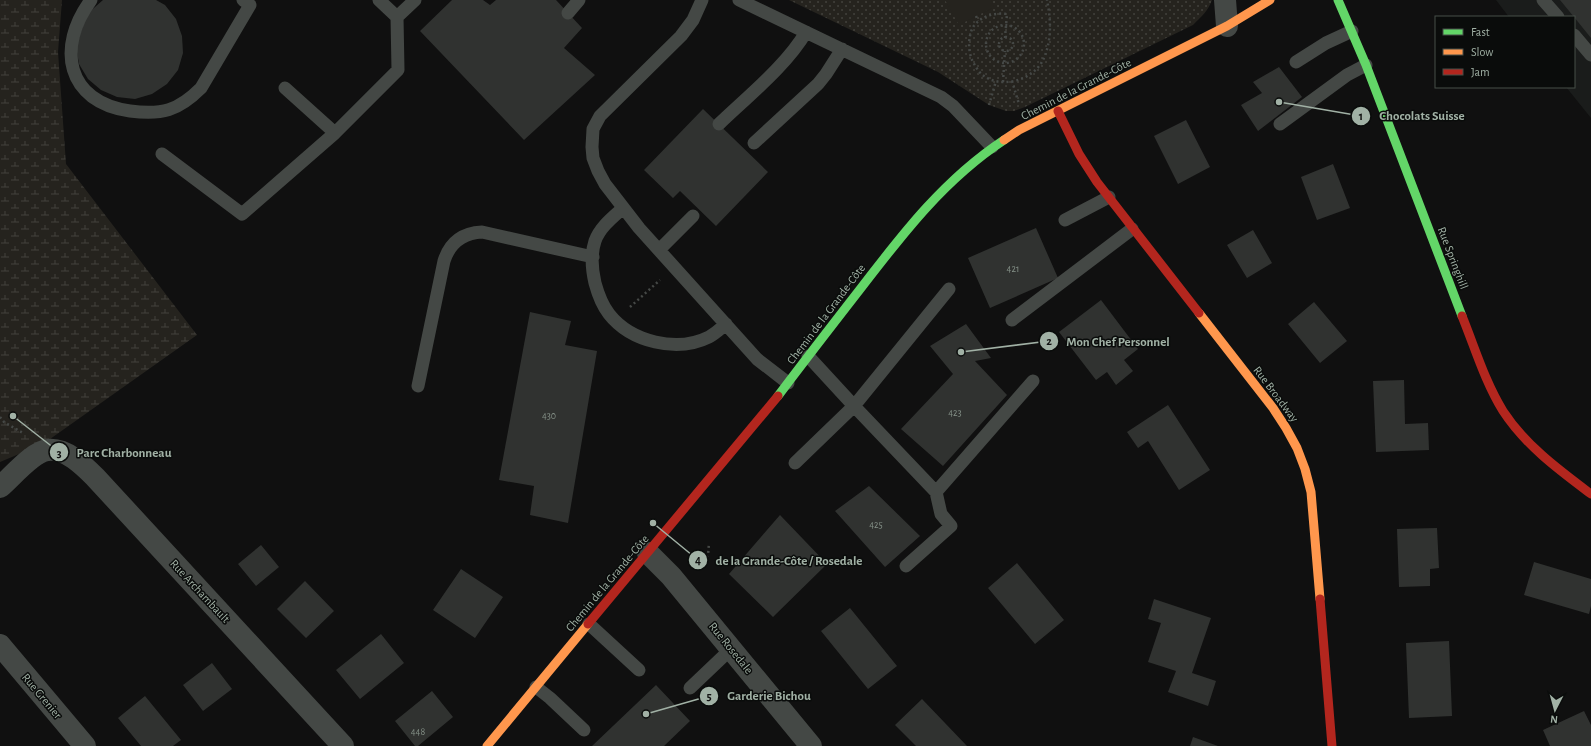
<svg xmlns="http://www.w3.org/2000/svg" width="1591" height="746" viewBox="0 0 1591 746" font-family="'Alegreya Sans',sans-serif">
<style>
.built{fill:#1a1c1b}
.grass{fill:url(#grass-dots)}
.wetland{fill:url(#wetland-marsh)}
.garden{fill:#25231e}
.building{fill:#303230}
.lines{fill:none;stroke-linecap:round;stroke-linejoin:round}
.path{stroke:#454846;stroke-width:2.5;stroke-dasharray:2 3;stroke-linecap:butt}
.lane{stroke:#444845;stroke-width:13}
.street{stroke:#444845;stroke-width:22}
.fast{stroke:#63d668;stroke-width:9}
.slow{stroke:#ff974d;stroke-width:9}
.jam{stroke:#b3261e;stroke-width:9}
.labels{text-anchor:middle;stroke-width:3;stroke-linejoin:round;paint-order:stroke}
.number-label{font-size:10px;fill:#859188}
.street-label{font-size:12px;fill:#a1b1a5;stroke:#0a0c0b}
.leader{fill:none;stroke:#a1b1a5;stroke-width:1.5}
.callout-dot{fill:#a1b1a5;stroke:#0a0c0b;stroke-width:1.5}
.mark-label{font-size:12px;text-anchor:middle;font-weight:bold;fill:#111}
.callout-label{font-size:13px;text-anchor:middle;font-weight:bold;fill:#a1b1a5;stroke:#0a0c0b;stroke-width:3;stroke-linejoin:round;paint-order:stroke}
</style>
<defs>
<pattern id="grass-dots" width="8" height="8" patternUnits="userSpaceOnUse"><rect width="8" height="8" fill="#25231e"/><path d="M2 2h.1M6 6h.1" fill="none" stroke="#42413c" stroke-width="1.8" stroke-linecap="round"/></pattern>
<pattern id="wetland-marsh" width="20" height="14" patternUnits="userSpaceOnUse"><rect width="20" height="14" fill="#25231e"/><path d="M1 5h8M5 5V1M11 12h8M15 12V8" fill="none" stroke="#42413c"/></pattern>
</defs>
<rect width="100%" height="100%" fill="#101010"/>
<!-- built -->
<path class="built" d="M1496 0H1591V118L1566 87H1574V17H1509Z"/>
<!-- grass -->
<path class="grass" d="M789 0H1212C1208 11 1201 17 1193 25L1025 107 1014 111H1006L989 105 938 72Z"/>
<!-- wetland -->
<path class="wetland" d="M0 0H62L58 52 66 164 197 335 43 444 0 462Z"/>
<!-- garden -->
<path class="garden" d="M945 0H991L994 7 959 25Z"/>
<!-- building -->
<path class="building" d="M103 0H156L165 5 176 19 182 36 183 53 178 70 167 84 152 94 135 99 117 97 101 90 88 79 79 64 76 46 87 14Z
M452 0H483L490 5 496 0H556L582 28 564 48 595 75 524 140 420 31Z
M1560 0H1591V38L1574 17Z
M1279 67 1302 97 1258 131 1241 105 1262 93 1253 82Z
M703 109 768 172 716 226 680 191 673 198 644 170Z
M1186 120 1210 167 1178 184 1154 136Z
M1333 164 1350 208 1317 220 1301 177Z
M1036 228 1058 278 990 308 968 258Z
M1253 230 1272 263 1247 278 1227 245Z
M1101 300 1138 349 1124 360 1133 371 1116 385 1107 372 1096 380 1059 332Z
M1314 302 1347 341 1320 363 1288 324Z
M530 312 571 321 565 345 597 351 568 523 530 515 534 486 499 480Z
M966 324 991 358 975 361 1007 395 943 466 901 429 953 374 930 346Z
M1404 380 1405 424 1428 423 1429 450 1376 452 1373 381Z
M1168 405 1210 470 1179 490 1148 441 1138 448 1127 432Z
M869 486 920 536 885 567 835 511Z
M780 515 827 564 773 617 729 574Z
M1437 528 1439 568 1430 569V586L1399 587 1397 529Z
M261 545 279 567 256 586 238 564Z
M1534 562 1591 579V606L1589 614 1524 595Z
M1017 563 1064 620 1035 644 988 588Z
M461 569 503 597 475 638 433 610Z
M305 581 334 611 306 638 277 609Z
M1154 599 1211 618 1192 673 1216 681 1208 706 1168 692 1176 671 1148 662 1161 623 1148 619Z
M850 608 897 666 868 689 821 631Z
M381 634 404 663 360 699 336 670Z
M1449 641 1452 716 1409 718 1406 643Z
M212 663 232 689 203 711 183 685Z
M656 685 690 721 664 746H592Z
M432 691 453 717 418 746H415L395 721Z
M145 696 181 740 173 746H141L118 718Z
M922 699 967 746H916L895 725Z
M1584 711 1591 725V746H1550L1543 730Z
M1193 737 1218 746H1190Z"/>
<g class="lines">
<!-- path -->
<path class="path" d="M976 16 978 21
M986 44a19 19 0 1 1 38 0a19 19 0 1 1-38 0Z
M999 44a7 7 0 1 1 14 0a7 7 0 1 1-14 0Z
M1005 38 1007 14C994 12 978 17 972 29 968 39 968 52 973 62 976 67 979 73 984 76 1002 89 1033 80 1043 60 1052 41 1051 20 1047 0
M1012 81 1019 104
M1003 82 1005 51
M989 105 996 81
M630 307 660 280
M0 417 4 422 23 433
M697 569 708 555 709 543"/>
<!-- lane -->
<path class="lane" d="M91 0C56 47 66 102 130 111 162 115 178 111 201 88L250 5 243 0
M379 0 397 17 415 0
M702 0 693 20 681 36 600 116 593 129 592 147 593 158 598 171 605 184 639 228 757 359 788 383
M739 0 941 97 953 106 992 147
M1543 0 1558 17
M568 13 579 0
M1574 35 1591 55
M1296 62 1326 43 1352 31
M285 88 335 133
M719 124C747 97 787 65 806 32
M1280 124 1347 75 1366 65
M754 143 818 84 826 74 842 49
M162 154 242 214 335 133 398 70 397 17
M623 208C613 217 600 227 595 241 591 253 592 270 595 283 598 294 602 305 609 314 631 342 677 353 709 337 715 334 720 329 726 324
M1065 220 1109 197
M659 250 693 216
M1012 320 1132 229
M808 356 854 406 949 289
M418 386 444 261C450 242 463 233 482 232L593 257
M795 463 854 406 936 492 941 514 951 526 906 566
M936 492 1033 381
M589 624 639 670
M536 687 550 698 584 730
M690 688 731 649"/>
<!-- street -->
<path class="street" d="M1225 0 1227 26
M0 487C11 478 33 451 48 450 66 448 83 465 95 477L343 746
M648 553 671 576 811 746
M0 645 85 746"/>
<!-- fast -->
<path class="fast" d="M1338 0 1366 65 1462 316
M778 396C805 360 833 324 861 288 904 232 945 179 1004 140"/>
<!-- slow -->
<path class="slow" d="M1004 140 1019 130 1227 26 1270 0
M1199 313 1273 408 1286 428 1297 448 1305 469 1311 492 1320 599
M487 746 588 624"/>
<!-- jam -->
<path class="jam" d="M1058 111 1079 154 1097 182 1199 313
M1462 316C1475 348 1485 382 1503 411 1525 445 1559 470 1591 494
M1320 599 1332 746
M588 624 778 396"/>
</g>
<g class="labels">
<!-- number labels -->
<g class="number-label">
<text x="1013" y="272">421</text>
<text x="955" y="416">423</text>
<text x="549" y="419">430</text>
<text x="876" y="528">425</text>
<text x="418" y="735">448</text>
</g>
<!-- street labels -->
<g class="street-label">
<text transform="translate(1076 89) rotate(-27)" y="4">Chemin de la Grande-Côte</text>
<text transform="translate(1453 258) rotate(69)" y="4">Rue Springhill</text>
<text transform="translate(826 314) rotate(-53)" y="4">Chemin de la Grande-Côte</text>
<text transform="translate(1276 394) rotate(53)" y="4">Rue Broadway</text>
<text transform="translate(607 583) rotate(-50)" y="4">Chemin de la Grande-Côte</text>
<text transform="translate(200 591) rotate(47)" y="4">Rue Archambault</text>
<text transform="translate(731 648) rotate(51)" y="4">Rue Rosedale</text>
<text transform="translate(42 696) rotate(50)" y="4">Rue Grenier</text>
</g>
</g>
<!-- callouts -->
<path class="leader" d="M1279 102L1361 116M961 352L1049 341M13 416L59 452M653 523L698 560M646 714L709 696"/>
<g class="callout-dot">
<circle cx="1279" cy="102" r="4"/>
<circle cx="961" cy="352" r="4"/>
<circle cx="13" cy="416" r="4"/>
<circle cx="653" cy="523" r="4"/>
<circle cx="646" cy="714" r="4"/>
<circle cx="1361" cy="116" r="10"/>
<circle cx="1049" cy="341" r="10"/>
<circle cx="59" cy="452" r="10"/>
<circle cx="698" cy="560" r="10"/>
<circle cx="709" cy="696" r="10"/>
</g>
<g class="mark-label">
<text x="1361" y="120">1</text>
<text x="1049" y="345">2</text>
<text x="59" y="457">3</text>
<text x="698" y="564">4</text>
<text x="709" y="700">5</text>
</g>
<g class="callout-label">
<text x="1422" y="120">Chocolats Suisse</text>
<text x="1118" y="346">Mon Chef Personnel</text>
<text x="124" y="457">Parc Charbonneau</text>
<text x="789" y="565">de la Grande-Côte / Rosedale</text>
<text x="769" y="700">Garderie Bichou</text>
</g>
<!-- legend -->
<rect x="1435" y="16" width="140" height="72" fill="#0a0c0b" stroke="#464e49"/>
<rect x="1443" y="29" width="20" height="6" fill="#63d668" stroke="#464e49"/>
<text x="1471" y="36" font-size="12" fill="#a1b1a5">Fast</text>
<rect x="1443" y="49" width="20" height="6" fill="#ff974d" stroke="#464e49"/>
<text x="1471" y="56" font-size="12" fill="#a1b1a5">Slow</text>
<rect x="1443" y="69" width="20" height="6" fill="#b3261e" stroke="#464e49"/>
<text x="1471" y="76" font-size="12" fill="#a1b1a5">Jam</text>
<!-- north arrow -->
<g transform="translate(1555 710) rotate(186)" stroke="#0a0c0b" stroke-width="3" paint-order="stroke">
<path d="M0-3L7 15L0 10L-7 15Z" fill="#a1b1a5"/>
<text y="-6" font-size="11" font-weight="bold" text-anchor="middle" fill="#a1b1a5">N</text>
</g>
</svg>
